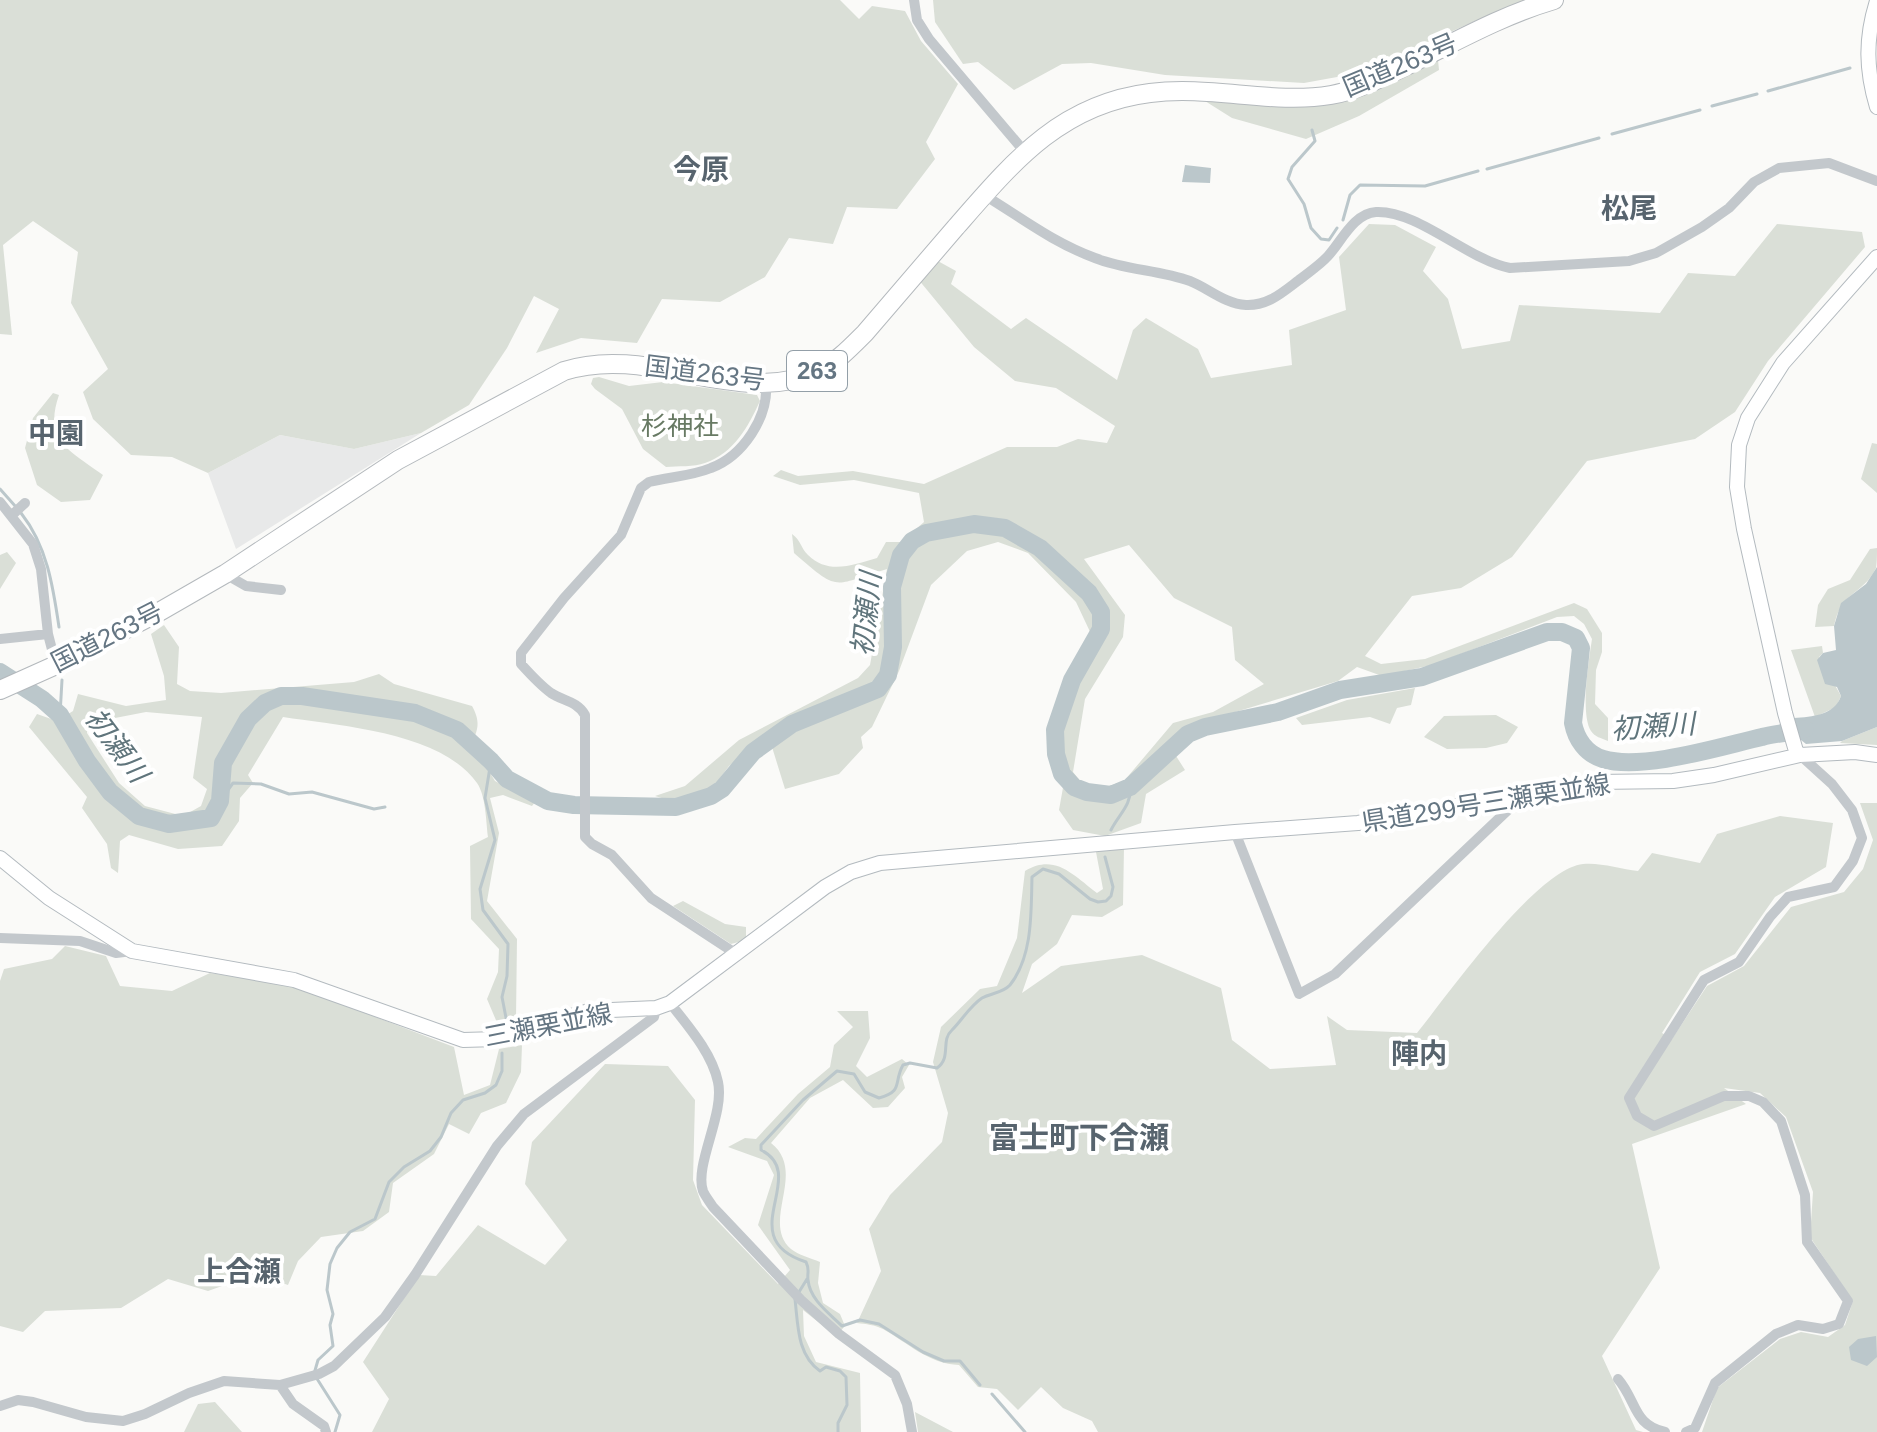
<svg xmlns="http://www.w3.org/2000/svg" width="1877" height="1432" viewBox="0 0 1877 1432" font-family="Helvetica,'Noto Sans JP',sans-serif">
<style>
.built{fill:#e8e9e9}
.green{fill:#dadfd7;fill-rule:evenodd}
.water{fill:#bbc7cb}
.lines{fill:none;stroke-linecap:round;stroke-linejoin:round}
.stream{stroke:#bbc7cb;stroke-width:3}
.river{stroke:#bbc7cb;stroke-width:18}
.secondary-casing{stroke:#b3babf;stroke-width:16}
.highway-casing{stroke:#b4b9bd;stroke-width:20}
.street{stroke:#c3c8cc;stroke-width:10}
.secondary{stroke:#fff;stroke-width:14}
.highway{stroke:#fff;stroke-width:18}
.labels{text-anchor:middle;stroke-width:8;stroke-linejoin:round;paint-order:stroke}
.shield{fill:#fff;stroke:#939fa8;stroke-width:2}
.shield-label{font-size:24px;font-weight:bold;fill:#657683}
.street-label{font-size:26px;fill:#657683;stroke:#fff}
.park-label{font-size:26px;fill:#687a64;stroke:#fff}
.neighbourhood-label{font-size:28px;font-weight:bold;fill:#57646e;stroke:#fff}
.water-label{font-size:28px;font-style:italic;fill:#60757c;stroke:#fff}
.quarter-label{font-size:30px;font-weight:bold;fill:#57646e;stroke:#fff}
</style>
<rect width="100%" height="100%" fill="#fafaf8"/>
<!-- built -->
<path class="built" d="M421 433 236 549 208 473 280 435 354 449Z"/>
<!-- green -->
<path class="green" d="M0 0H840L859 19 872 6 905 11 921 41 958 84 926 142 935 159 897 209 847 207 833 244 789 238 765 277 720 302 662 299 637 343 581 338 536 353 559 309 534 296 507 348 469 405 421 433 354 449 280 435 208 473 172 457 131 455 93 419 83 392 108 369 71 303 78 252 33 221 3 245 12 335 0 334Z
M933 0H1531L1475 21 1359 73 1304 83 1165 75 1091 63 1062 64 1014 90 978 62 963 64 935 22Z
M1438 60 1439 70 1359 116 1306 139 1232 118 1197 96C1231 99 1268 108 1303 107 1352 105 1395 81 1438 60Z
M1369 224 1395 225 1436 247 1423 271 1448 299 1462 349 1510 341 1519 305 1660 313 1688 273 1735 276 1777 224 1862 232 1865 247 1768 361 1735 412 1695 439 1587 461 1512 557 1461 588 1412 596 1365 656 1381 664 1425 659 1574 603 1587 609 1602 633V652L1596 670 1595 704 1608 718V741C1601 738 1595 737 1591 731 1580 714 1589 659 1592 639L1584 624 1574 616 1557 617 1432 665 1382 676 1357 667 1338 681 1182 728 1169 745 1185 770 1146 794 1141 823 1105 836 1073 830 1059 810 1064 782 1054 719 1092 636 1076 602 1028 553 998 542 967 551 931 585 899 671 872 727 861 737 863 748 839 774 785 789 772 747 763 739 729 766 709 793 675 802 655 796 685 786 739 740 858 678 870 665 887 569C832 585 841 594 794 553L792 534C801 540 801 549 808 555 828 575 853 565 877 558L886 542H901L924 522 919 493 854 480 800 485 773 476 781 470 798 476 853 471 924 484 1007 447H1057L1078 439 1107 443 1115 426 1056 388 1015 381 974 347 918 279 936 260 956 271 951 284 1011 329 1026 318 1117 380 1133 330 1146 318 1198 349 1211 378 1292 365 1289 330 1346 310 1339 257ZM1129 545 1174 598 1232 627 1235 660 1264 684 1213 712 1173 723 1124 781 1103 788 1081 782 1073 772 1085 699 1123 637 1125 615 1084 559Z
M599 377 629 386 663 382 757 395 760 401C748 427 734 453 705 463 694 467 678 466 666 467L643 449 622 409 595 389 591 384 593 378Z
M53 393 59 395C43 441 70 451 103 475L90 500 61 502 37 485 25 448 33 418Z
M1872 443 1877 444V493L1861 479Z
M1877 548C1877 554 1877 563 1876 568 1863 595 1841 591 1834 626L1815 627 1818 605 1828 589 1850 580 1870 549Z
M7 552 16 563 0 589V555Z
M164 625 179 647 177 684 190 691 221 693 354 682 379 674 394 684 472 706C482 724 477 732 469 749L484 763 495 781 535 802 532 806 503 795 490 798 499 833 487 901 517 939 516 1018 549 1009 543 1019 501 1032 487 999 498 972 499 949 471 919 470 846 488 837C486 822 486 796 477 783 441 732 340 726 283 717L248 775 253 783 240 798 239 821 222 846 178 849 129 835 120 841 118 873 111 868 107 844 82 808 87 797 29 727 37 714 57 721 73 711 78 694 126 706 166 700 164 676 151 634ZM146 712 202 717 193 778 207 789 201 806 183 816 145 806 119 783 87 733 88 715 115 718Z
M1822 646 1823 653 1819 657 1841 696 1836 707 1815 717 1791 650Z
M1415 688 1411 705 1397 708 1390 724 1370 717 1302 725 1296 718 1347 700Z
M1496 715 1518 727 1507 743 1486 748 1447 749 1424 737 1444 716Z
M1877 727V745L1840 743 1842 741Z
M1860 803H1877V1432H1702L1717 1388 1780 1339 1801 1332 1828 1337 1845 1325 1853 1301 1810 1237 1813 1192 1786 1117 1760 1093 1724 1088 1746 1104 1632 1144 1660 1268 1602 1356 1636 1430 1643 1432H1098L1092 1421 1063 1408 1041 1387 1018 1410 997 1389 978 1387 959 1365C929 1364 908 1343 883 1329 875 1325 866 1324 857 1323L881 1271 869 1229 890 1195 942 1142 948 1113 933 1062 941 1027 980 989 997 986 1017 938 1025 871C1055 853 1073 875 1097 893L1103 889 1096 852 1124 847 1123 905 1102 917 1072 915 1057 944 1032 964 1022 993 1061 966 1142 955 1221 988 1232 1040 1270 1069 1336 1065 1327 1016 1347 1030 1417 1033C1448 995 1536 869 1583 864 1599 862 1621 869 1638 871L1652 853 1700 863 1717 834 1780 816 1833 823 1826 867 1775 897 1735 954 1700 972 1662 1033 1672 1039 1707 986 1744 966 1791 907 1844 892 1863 869 1873 840Z
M683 901 725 924 746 927V940L731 944 673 906Z
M65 946 106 956 120 986 172 991 210 973 292 985 454 1047 464 1095 490 1085 499 1049 522 1045 521 1072 506 1103 481 1113 469 1134 449 1124 434 1154 393 1183 389 1212 363 1231 321 1237 298 1261 288 1285 256 1274 208 1291 168 1279 121 1308 45 1311 23 1332 0 1326V981L4 969 52 959Z
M837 1011H868L870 1038 856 1066 867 1077 902 1059 909 1065 902 1077 905 1088 888 1107 873 1108 843 1080 810 1098 771 1143C808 1172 760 1222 791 1249 798 1255 811 1258 820 1262L818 1283 823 1303 840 1314 845 1326 836 1336 803 1310 804 1336 816 1362 860 1373 861 1432H372L389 1399 363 1362 419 1275 436 1276 478 1225 545 1265 567 1240 525 1184 532 1142 605 1064 668 1066 695 1100 693 1180 702 1205 778 1284 790 1270 758 1225 774 1175 767 1161 728 1147 745 1138 756 1139 798 1094 830 1067 834 1045 853 1027Z
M215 1402 242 1432H184L198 1404Z
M915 1412 953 1432H918Z"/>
<!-- water -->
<path class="water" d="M1185 165 1211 168 1210 183 1182 182Z
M1877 567V727L1842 741 1806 744 1801 740 1794 718C1812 717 1835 715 1841 696L1837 687 1825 684 1817 660 1823 653 1836 650 1834 626 1841 603 1866 584Z
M1876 1336 1877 1357 1867 1366 1851 1360 1849 1347 1858 1339Z"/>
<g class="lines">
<!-- stream -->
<path class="stream" d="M1768 91 1850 68
M1712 106 1757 94
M1312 130 1315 141 1292 167 1288 179 1304 204 1311 228 1321 239 1329 240 1337 228
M1612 134 1700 110
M1487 169 1599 138
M1343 220 1350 195 1360 185 1425 186 1478 171
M0 489 16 507
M21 513C47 546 53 586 59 627
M60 715 62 680
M491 761 485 798 495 840 480 889 483 910 508 944 507 976 502 997 508 1028
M220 801 233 783 261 784 289 794 312 792 374 809 385 807
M1111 830C1119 814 1132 805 1130 787
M799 1292 807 1279
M795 1299C798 1325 797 1355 820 1371L826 1367 840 1371 846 1377 847 1405 838 1423V1432
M980 1385 960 1361H944L923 1352 879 1324 860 1320 842 1326C829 1313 810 1300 808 1280 807 1272 810 1270 806 1262 731 1238 811 1175 761 1150V1145L803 1100 837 1071 854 1074 865 1092 879 1098C904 1091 893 1083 903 1065L910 1063 937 1068C952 1057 940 1041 952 1030 962 1020 970 1006 982 998 991 993 1003 993 1010 985 1033 956 1031 912 1032 877L1043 869 1059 874 1090 899 1098 902 1106 901 1111 896 1113 887 1105 857
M992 1394 1025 1432
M335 1432 340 1415 314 1374 318 1360 333 1346 330 1325 333 1314 327 1290 330 1264 337 1248 350 1232 375 1219 389 1182 404 1167 430 1151 441 1137 451 1113 463 1100 485 1093 496 1085 502 1071V1053"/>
<!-- river -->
<path class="river" d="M0 672 42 699 60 715 87 761 110 792 139 816 169 824 211 818 220 801 223 763 248 719 265 703 281 696H302L415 713 457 730 491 761 507 779 548 801 574 805 676 807 711 796 722 789 753 752 792 724 878 689 888 675 893 647 892 587 901 555 912 541 926 533 974 524 1005 528 1040 548 1089 593 1101 612V629L1072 680 1055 730 1056 754 1062 774 1074 787 1087 792 1111 795 1130 787 1188 734 1205 727 1278 712 1340 690 1422 677 1547 632H1562L1576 638 1581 648 1573 723C1576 739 1586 754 1603 759 1642 771 1722 746 1762 737 1776 733 1791 733 1805 729"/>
<!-- secondary casing -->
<g class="secondary-casing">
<path id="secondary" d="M1877 1C1865 39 1866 70 1877 107
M1800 755 1796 751 1785 713 1744 529 1737 487 1739 445 1748 418 1783 363 1877 257
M0 858 49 898 132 951 294 980 463 1040 497 1039 525 1034 561 1019 589 1011 656 1008 670 1003 825 887 851 872 880 863 1235 832 1358 823 1596 782 1673 781 1714 775 1800 755 1855 752 1877 755"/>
</g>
<!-- highway casing -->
<g class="highway-casing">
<path id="highway" d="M0 690 56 665 159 612 225 574 398 460 564 371C650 343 738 409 818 371 837 362 851 347 865 333 896 297 926 262 956 227 1012 163 1060 104 1150 93 1211 85 1273 105 1331 95 1359 90 1385 76 1410 64 1457 41 1503 15 1554 0"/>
</g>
<!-- street -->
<path class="street" d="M914 0 917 20 929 39 1024 151
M984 195C1022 218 1052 242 1095 258 1125 270 1160 270 1190 281 1208 288 1225 304 1246 305 1268 306 1283 292 1299 280 1309 272 1320 265 1328 256 1341 242 1354 213 1376 212 1418 210 1468 260 1510 268L1629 261 1656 253 1702 227 1729 208 1754 182 1779 168 1829 163 1877 181
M0 502 33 544 41 569 48 634 56 665
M12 515 25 503
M225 574 246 586 281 590
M0 639 48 634
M1235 832 1299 994 1335 974 1509 809 1514 796
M0 938 80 941 116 953 132 951
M738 955 651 898 612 855 592 844 585 837V715C577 701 563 701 551 693 540 685 530 674 521 664V653L564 598 621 535 641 488 649 482C669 477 692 476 711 468 743 456 769 417 766 383
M670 1003C688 1026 712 1053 718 1082 725 1114 694 1165 703 1191 705 1196 710 1202 713 1207L801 1300 839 1334 895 1375 907 1404 912 1432
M1618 1379C1637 1401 1633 1425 1665 1432
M280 1385 293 1404 324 1426 326 1432
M0 1406 18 1400 33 1402 86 1417 123 1421 145 1414 189 1393 224 1381 280 1385 319 1374 334 1366 385 1317 415 1275 497 1146 524 1114 654 1017 656 1008
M1686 1432 1695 1428 1715 1383 1776 1334 1798 1325 1823 1329 1839 1324 1848 1301 1807 1242 1805 1195 1781 1121 1763 1102 1749 1096H1724L1654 1126 1637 1116 1629 1098 1704 980 1739 962 1770 917 1788 897 1834 887 1853 861 1862 838 1852 810 1832 784 1800 755"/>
<!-- secondary -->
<use href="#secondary" class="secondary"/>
<!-- highway -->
<use href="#highway" class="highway"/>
</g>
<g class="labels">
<!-- shield labels -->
<rect class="shield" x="787" y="351" width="60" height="40" rx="6"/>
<g class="shield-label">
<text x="817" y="379">263</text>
</g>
<!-- street labels -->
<g class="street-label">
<text transform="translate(1400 65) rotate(-23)" y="9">国道263号</text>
<text transform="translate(705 373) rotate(7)" y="9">国道263号</text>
<text transform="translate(107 637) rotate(-27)" y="9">国道263号</text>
<text transform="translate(1486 803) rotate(-9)" y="9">県道299号三瀬栗並線</text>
<text transform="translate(548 1025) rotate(-11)" y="9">三瀬栗並線</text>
</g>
<!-- park labels -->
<g class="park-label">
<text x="680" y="435">杉神社</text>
</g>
<!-- neighbourhood labels -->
<g class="neighbourhood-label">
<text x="701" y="179">今原</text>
<text x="1629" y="218">松尾</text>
<text x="56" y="443">中園</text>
<text x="1419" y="1063">陣内</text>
<text x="239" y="1281">上合瀬</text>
</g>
<!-- water labels -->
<g class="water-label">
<text transform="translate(866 614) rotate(-84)" y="10">初瀬川</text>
<text transform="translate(1653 726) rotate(-4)" y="10">初瀬川</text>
<text transform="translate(117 745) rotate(53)" y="10">初瀬川</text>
</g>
<!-- quarter labels -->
<g class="quarter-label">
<text x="1079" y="1148">富士町下合瀬</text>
</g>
</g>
</svg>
